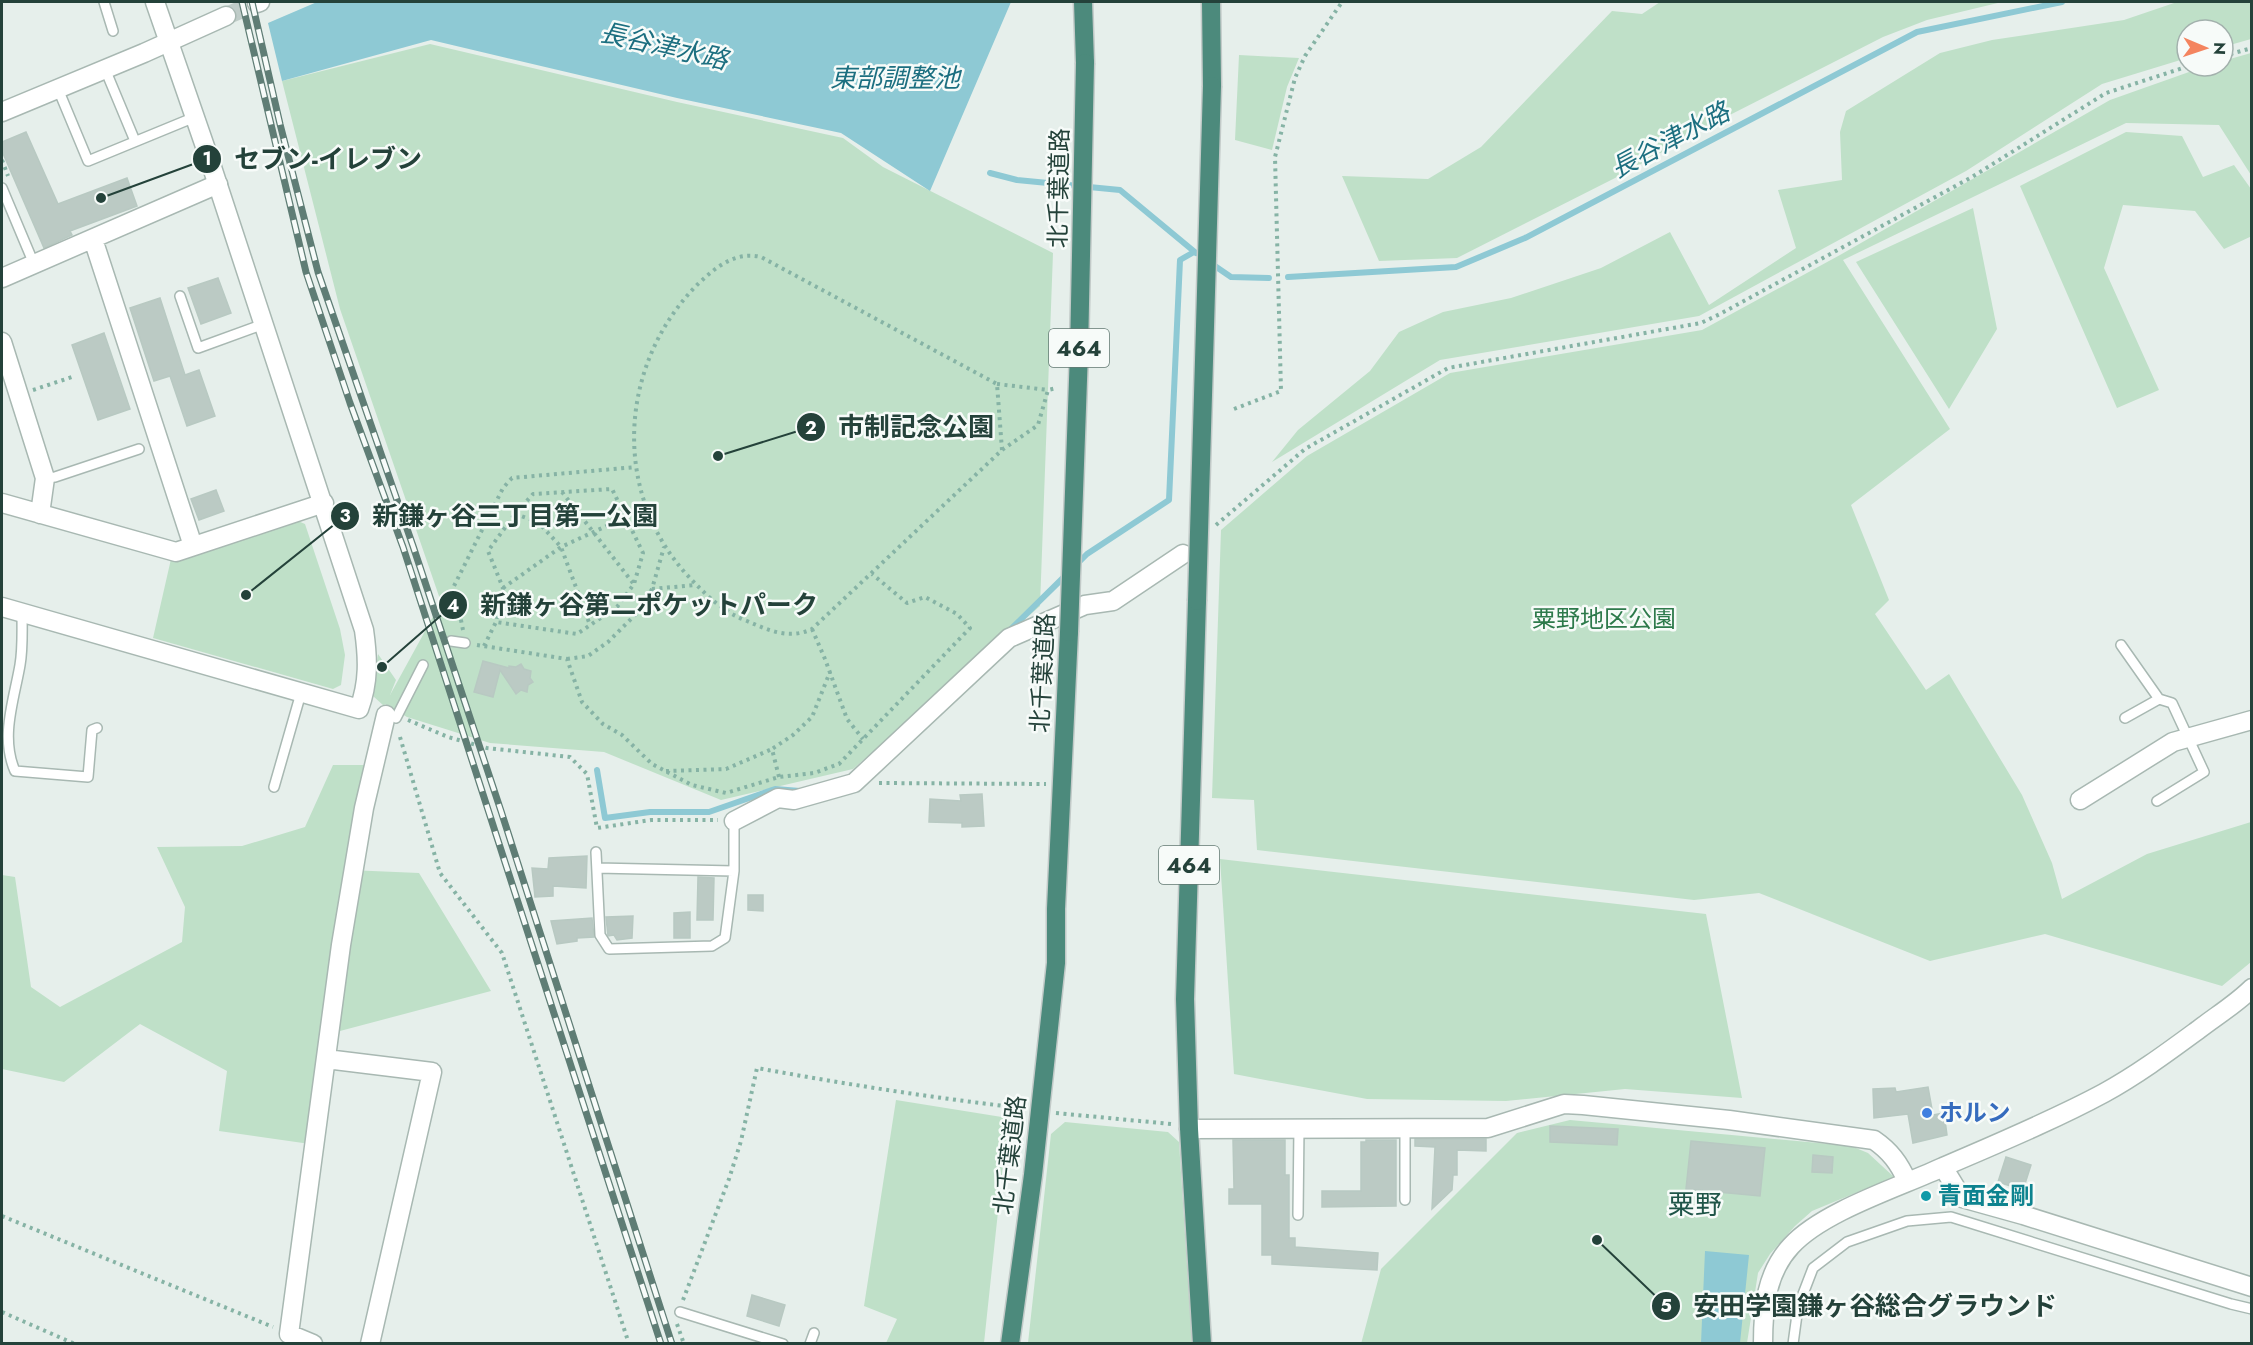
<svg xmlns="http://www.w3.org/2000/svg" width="2253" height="1345" viewBox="0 0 2253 1345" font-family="Jost,'Noto Sans JP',sans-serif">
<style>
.green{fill:#bfe0c8}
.water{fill:#8ec9d4}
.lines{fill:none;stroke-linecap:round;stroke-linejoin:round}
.stream{stroke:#8ec9d4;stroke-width:6}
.building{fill:#bbcac4;stroke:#b8c9c2;stroke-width:1.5}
.tertiary-tunnel{stroke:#bfccc8;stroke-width:18;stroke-dasharray:18 9;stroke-linecap:butt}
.service-casing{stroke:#a8b8b2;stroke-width:12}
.minor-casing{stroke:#a8b8b2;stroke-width:21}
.tertiary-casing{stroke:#a8b8b2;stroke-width:21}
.trunk-casing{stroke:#c2cac8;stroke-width:21}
.path{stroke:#86b3a5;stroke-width:4;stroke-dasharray:3 4.5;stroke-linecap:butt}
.service{stroke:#fff;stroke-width:9}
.minor{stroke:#fff;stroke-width:18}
.tertiary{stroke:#fff;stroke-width:18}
.trunk{stroke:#4c8a7c;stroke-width:18}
.rail-casing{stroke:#5f7d75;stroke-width:7}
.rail{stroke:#f7fbf9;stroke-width:4.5;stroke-dasharray:14;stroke-linecap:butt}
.trunk-bridge-casing{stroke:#c2cac8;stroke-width:21;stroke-linecap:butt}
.trunk-bridge{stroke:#4c8a7c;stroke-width:18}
.shop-dot{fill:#3f7fe0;stroke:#f7fbf9;stroke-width:2}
.culture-dot{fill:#0f9aa8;stroke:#f7fbf9;stroke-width:2}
.labels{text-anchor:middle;stroke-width:5;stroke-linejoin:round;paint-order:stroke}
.shield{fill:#f7fbf9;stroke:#637a73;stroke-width:1.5}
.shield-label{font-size:22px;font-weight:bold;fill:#24423a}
.street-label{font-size:24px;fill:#24423a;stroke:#f7fbf9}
.park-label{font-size:24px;fill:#2d7a4b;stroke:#f7fbf9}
.shop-label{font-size:24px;font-weight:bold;fill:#366cbe;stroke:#f7fbf9;text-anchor:start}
.culture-label{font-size:24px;font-weight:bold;fill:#0d838f;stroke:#f7fbf9;text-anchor:start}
.water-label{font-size:26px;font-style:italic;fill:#1c6f80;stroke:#f7fbf9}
.quarter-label{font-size:27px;fill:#1f5548;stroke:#f7fbf9}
.leader{fill:none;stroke:#24423a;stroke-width:2}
.callout-dot{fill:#24423a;stroke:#f7fbf9;stroke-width:2}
.mark-label{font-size:18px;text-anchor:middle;font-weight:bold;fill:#fff}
.callout-label{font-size:26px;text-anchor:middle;font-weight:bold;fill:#24423a;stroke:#f7fbf9;stroke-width:5;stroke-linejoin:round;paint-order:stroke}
</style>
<rect width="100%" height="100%" fill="#e6efeb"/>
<!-- green -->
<path class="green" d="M1660 2H2002L1927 20 1883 37 1716 122 1621 175 1457 258 1379 261 1342 176 1428 179 1481 147 1612 11 1642 14Z
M2177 2H2251V39L2223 47V30H2187V58L2102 84 1966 171 1699 316 1440 360 1272 462 1298 430 1370 371 1399 332 1443 312 1511 298 1601 268 1670 232 1709 305 1796 248 1778 190 1842 180 1840 132 1846 111 1940 53 1992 40 2124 20Z
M430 44 677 102 843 138 883 167 1053 253 1040 606 853 769 721 800 604 752 490 743 407 717 385 704 384 706 373 696 378 654 396 680 390 695 441 602 340 309 282 81Z
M2251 53V175L2219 125 2126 123 1843 260 1950 429 1851 505 1889 600 1875 614 1926 690 1949 674 2022 795 2052 863 2062 899 2147 854 2251 822V962L2222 986 2045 934 1930 961 1759 893 1694 900 1257 850 1254 800 1212 798 1221 530 1307 456 1450 373 1702 330 1840 255 2110 100 2206 66H2223V61Z
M1239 55 1299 58 1287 87 1272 150 1235 140Z
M2126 132 2182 136 2203 177 2234 165 2251 189 2252 236 2224 249 2195 211 2123 205 2104 268 2159 390 2117 408 2020 186Z
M1973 208 1997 329 1949 409 1856 262Z
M298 521 305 524 340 629 345 655 341 685 333 689 153 638 171 559Z
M333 765H364L349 870 419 873 491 991 340 1031 310 1144 219 1131 227 1071 140 1024 64 1082 2 1069V875L15 877 31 987 60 1007 182 942 185 907 157 847 242 846 305 827Z
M1220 859 1706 914 1742 1098 1625 1089 1506 1101 1367 1099 1234 1074Z
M896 1100 1008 1118 984 1343H886L897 1319 864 1306Z
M1570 1120 1851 1146 1868 1153 1894 1177 1812 1211 1795 1226 1770 1254 1758 1273 1747 1343 1361 1344 1381 1269 1517 1133Z
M1065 1122 1168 1132 1179 1142 1192 1343H1028L1051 1134Z"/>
<!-- water -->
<path class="water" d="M317 2H1011L930 191 841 133 677 98 431 40 282 81 268 23Z
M1705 1251 1749 1255 1740 1343H1701Z"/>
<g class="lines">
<!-- stream -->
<path class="stream" d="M990 173 1017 180 1120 190 1196 253
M1209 262 1231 277 1269 278
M1288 277 1456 267 1525 238 1917 32 2062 2
M1075 566 1087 554 1169 500 1180 260 1194 252
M1009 631 1068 573
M597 770 605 818 650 812H709L775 789 800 791"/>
</g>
<!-- building -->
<path class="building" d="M26 132 58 204 127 178 137 206 70 231 72 235 44 248 2 151V142Z
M218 278 231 313 201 324 188 288Z
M160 298 185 375 199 370 215 416 187 426 170 376 154 381 130 308Z
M104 333 130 409 98 420 72 345Z
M216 490 224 511 199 520 191 499Z
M483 661 509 668V666L516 667 521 664 524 669 531 671 530 678 533 682 528 685 527 692 521 690 516 694 500 670 493 697 474 692Z
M982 794 984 826 962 827V823L929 822 930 799 961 801 960 795Z
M587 856 586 888 553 886V896L535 897 532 868 548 869 549 858Z
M698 877 714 878 713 920H697Z
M748 895H763V911L748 910Z
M690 912V938H674V913Z
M633 916 632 938 617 940 614 935 608 936 606 917Z
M592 918 594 937 577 938V941L557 944 551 921Z
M1928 1087 1933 1115 1944 1113 1947 1135 1913 1143 1908 1114 1874 1118 1873 1089 1895 1088 1896 1092Z
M1550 1126 1618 1129 1617 1145 1550 1142Z
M1415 1139H1486V1151L1457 1150V1175H1453L1452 1190 1432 1209 1435 1147 1415 1146Z
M1233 1140H1285V1175H1289V1238H1295V1247L1378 1253 1377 1270 1272 1264V1255H1262V1204H1229V1189H1234Z
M1366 1140H1396V1206L1322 1207V1191H1361V1142H1366Z
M1691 1141 1765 1148 1760 1196 1686 1189Z
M1813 1155 1833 1157 1832 1173 1812 1172Z
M2006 1157 2031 1165 2023 1190 1998 1182Z
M752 1295 785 1305 779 1326 747 1316Z"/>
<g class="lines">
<!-- tertiary-tunnel -->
<path class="tertiary-tunnel" d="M226 16 257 3"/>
<!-- service casing -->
<g class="service-casing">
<path id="service" d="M104 2 113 31
M105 69 135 141
M58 89 88 161 195 117
M2 188 34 264
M180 296 198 348 264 324
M45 478 55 477 139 449
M22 612C22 629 23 648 20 665 14 700 0 737 15 771L88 777 92 730 97 728
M451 641 465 643
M2121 645 2159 699 2172 703 2204 772 2157 801
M396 718 423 665
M2125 718 2159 699
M274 787 301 693
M596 852 600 935 609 949 712 946 725 938 734 871V821
M597 868 734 871
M1405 1127V1200
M1298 1215 1299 1127
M680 1312 783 1344
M810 1344 814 1333
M1793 1344 1798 1307 1813 1268 1847 1242 1907 1221 1951 1217 2231 1304 2252 1309"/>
</g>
<!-- minor casing -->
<g class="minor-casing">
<path id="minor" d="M93 239 193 546
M2 278 218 184
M2 342 45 478 40 514
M2 503 176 552 324 503
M2080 800 2173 742 2252 720
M734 821 778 798 794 800 854 783 1009 638 1085 605 1113 601 1183 554
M326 1059 432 1072 370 1344
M1189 1129 1488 1128 1564 1104 1583 1105 1729 1120 1874 1140C1890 1151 1899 1163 1907 1181
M313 1344 289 1334 341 945 364 808 386 715"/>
</g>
<!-- tertiary casing -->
<g class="tertiary-casing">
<path id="tertiary" d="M257 3 260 2
M2 112 144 53 226 16
M2 607 359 709C369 682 368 658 364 630L209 158 155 2
M1943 1167 1962 1198 2023 1215 2252 1287
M1763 1344C1763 1308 1766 1273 1791 1246 1823 1211 1900 1187 1943 1167 1996 1144 2054 1120 2104 1093 2137 1075 2168 1052 2198 1030 2216 1016 2236 1004 2252 988"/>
</g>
<!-- trunk casing -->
<g class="trunk-casing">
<path id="trunk" d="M1083 2 1085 63
M1211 2 1212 86
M1197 601 1185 999 1189 1129 1202 1344
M1010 1344 1033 1175 1056 963V909L1069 632"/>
</g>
<!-- path -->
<path class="path" d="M2223 56 2252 48
M2 160 8 176
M997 384 1048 390
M33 390 75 376
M1234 409 1281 391 1275 157 1295 78 1305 56 1342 2
M1002 450 997 384 761 257C735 251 716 267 698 284 618 364 611 494 689 577 706 595 723 612 747 621 768 630 789 640 812 629L1002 450 1038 425 1048 390 1057 388
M562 492 633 583
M515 514 538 522 561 547 590 625
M1216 525 1305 449 1448 368 1701 323 1720 314 1972 177 2106 93 2189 66
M503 588 561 547 626 517
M652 589 695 585
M812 629 825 659 847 719 863 739
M463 630 454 586 503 488 512 478 636 467
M477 645 567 659 582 702 603 724 622 735 652 764 692 785 726 793 779 777 814 773 839 764 970 628 957 614 925 597 907 603 872 574
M484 646 496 622 503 588 488 551 515 514 533 494 612 489 643 553 634 584 617 607 577 634 496 622
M567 659 588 656 608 642 641 609 652 589 664 547
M408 720 448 737 487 748 570 757 587 774 597 828 651 820H718
M400 737 440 873 502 953 629 1344
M666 771 726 769 772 749
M779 777 772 749 793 735 812 717 830 672
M879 783 1046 784
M1056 1113 1171 1124
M2 1216 273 1327
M683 1300 729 1179 741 1141 757 1068C845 1084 933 1098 1022 1108
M2 1312 75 1344
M677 1324 684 1344"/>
<!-- service -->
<use href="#service" class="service"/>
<!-- minor -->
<use href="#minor" class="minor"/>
<!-- tertiary -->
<use href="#tertiary" class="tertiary"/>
<!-- trunk -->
<use href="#trunk" class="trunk"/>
<!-- rail casing -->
<g class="rail-casing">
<path id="rail" d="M242 2 306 272 350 403 403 547 661 1344
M252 2 280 124 318 272 413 546 501 811 672 1344"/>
</g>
<!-- rail -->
<use href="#rail" class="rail"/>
<!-- trunk-bridge casing -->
<g class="trunk-bridge-casing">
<path id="trunk-bridge" d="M1197 601 1212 86
M1069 632 1079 352 1085 63"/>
</g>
<!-- trunk-bridge -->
<use href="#trunk-bridge" class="trunk-bridge"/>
</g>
<!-- markers -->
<circle class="shop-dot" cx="1927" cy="1113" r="6"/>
<circle class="culture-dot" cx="1926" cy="1196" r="6"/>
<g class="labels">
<!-- shield labels -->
<g class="shield">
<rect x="1049" y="329" width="60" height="38" rx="4.5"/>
<rect x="1159" y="846" width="60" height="38" rx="4.5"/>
</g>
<g class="shield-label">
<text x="1079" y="356">464</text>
<text x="1189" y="873">464</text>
</g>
<!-- street labels -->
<g class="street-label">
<text transform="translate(1059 188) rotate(-89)" y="8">北千葉道路</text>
<text transform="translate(1043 673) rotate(-87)" y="8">北千葉道路</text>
<text transform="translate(1010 1155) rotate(-83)" y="8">北千葉道路</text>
</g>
<!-- park labels -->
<g class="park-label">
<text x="1604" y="627">粟野地区公園</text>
</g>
<!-- shop labels -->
<g class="shop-label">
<text x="1939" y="1121">ホルン</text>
</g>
<!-- culture labels -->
<g class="culture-label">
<text x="1938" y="1204">青面金剛</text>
</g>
<!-- water labels -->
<g class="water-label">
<text transform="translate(664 46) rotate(13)" y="9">長谷津水路</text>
<text x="895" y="87">東部調整池</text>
<text transform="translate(1670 140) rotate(-28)" y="9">長谷津水路</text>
</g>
<!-- quarter labels -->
<g class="quarter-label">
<text x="1695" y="1214">粟野</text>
</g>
</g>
<!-- callouts -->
<path class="leader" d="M101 198L207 159M718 456L811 427M246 595L345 516M382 667L453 605M1597 1240L1666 1306"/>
<g class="callout-dot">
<circle cx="101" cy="198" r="6"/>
<circle cx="718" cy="456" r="6"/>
<circle cx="246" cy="595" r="6"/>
<circle cx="382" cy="667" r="6"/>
<circle cx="1597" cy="1240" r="6"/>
<circle cx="207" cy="159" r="15"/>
<circle cx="811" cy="427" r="15"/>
<circle cx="345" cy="516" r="15"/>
<circle cx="453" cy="605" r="15"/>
<circle cx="1666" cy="1306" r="15"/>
</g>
<g class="mark-label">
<text x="207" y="165">1</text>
<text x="811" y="434">2</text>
<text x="345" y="522">3</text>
<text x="453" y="612">4</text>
<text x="1666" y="1312">5</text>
</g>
<g class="callout-label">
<text x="328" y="168">セブン-イレブン</text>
<text x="916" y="436">市制記念公園</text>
<text x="515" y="525">新鎌ヶ谷三丁目第一公園</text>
<text x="649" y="614">新鎌ヶ谷第二ポケットパーク</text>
<text x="1875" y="1315">安田学園鎌ヶ谷総合グラウンド</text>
</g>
<!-- border -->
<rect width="2253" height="1345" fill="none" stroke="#24423a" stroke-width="6"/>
<!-- north arrow -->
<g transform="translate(2205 48) rotate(92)"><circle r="28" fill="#f7fbf9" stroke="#a3b1ad" stroke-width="1.5"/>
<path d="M0-4.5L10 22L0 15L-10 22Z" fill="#f4845f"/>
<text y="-9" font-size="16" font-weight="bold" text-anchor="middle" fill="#24423a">N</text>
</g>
</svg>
